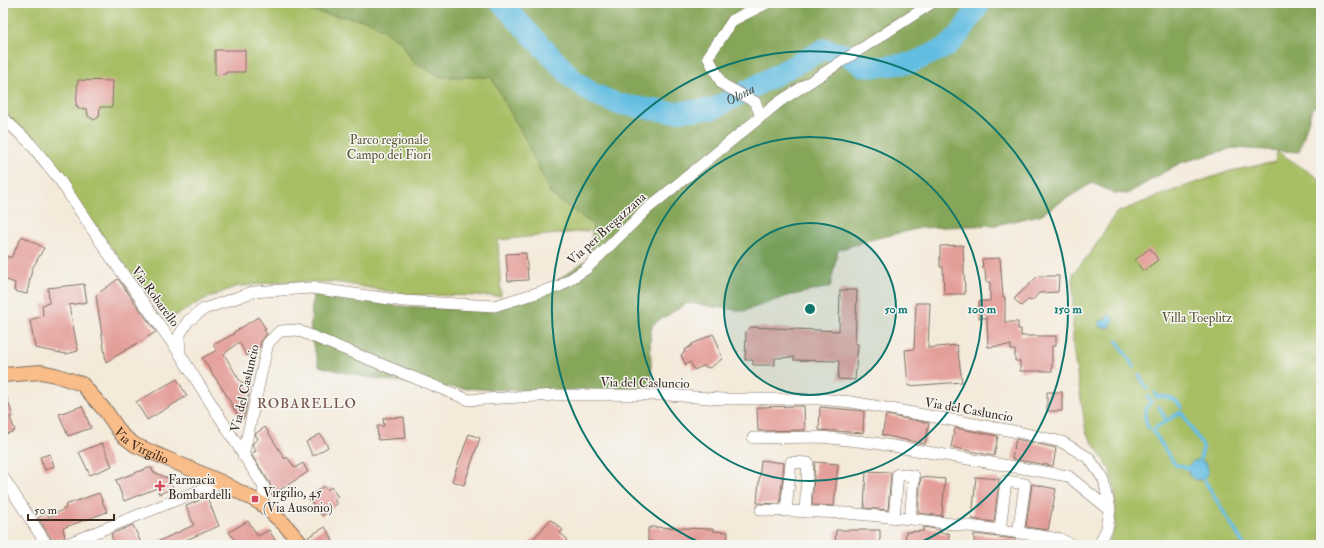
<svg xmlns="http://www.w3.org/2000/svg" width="1324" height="548" viewBox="0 0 1324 548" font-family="'IM FELL Double Pica',serif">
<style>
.green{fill:#a7be63;stroke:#717440}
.forest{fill:#85a559;stroke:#60683c}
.water{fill:#63bde1;stroke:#4f7480}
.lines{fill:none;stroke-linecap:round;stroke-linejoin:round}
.stream{stroke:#63bde1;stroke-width:3.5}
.river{stroke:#63bde1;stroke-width:21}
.building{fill:#e49e9a}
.minor-casing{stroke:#7c6d60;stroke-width:12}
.major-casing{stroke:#7c6d60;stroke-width:16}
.minor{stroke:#fff;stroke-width:11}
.major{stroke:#f8bd89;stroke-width:14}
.ring{fill:none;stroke:#0f766e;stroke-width:2}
.poi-dot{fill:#d1495b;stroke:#f6f6f2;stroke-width:1.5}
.labels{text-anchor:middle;stroke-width:3;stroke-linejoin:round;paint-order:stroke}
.park-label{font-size:13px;fill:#5b5633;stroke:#f6f6f2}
.street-label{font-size:13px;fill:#3b2a1e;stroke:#f6f6f2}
.poi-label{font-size:13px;fill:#3b2a1e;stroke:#f6f6f2;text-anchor:start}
.water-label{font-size:14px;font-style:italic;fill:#475658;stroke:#f6f6f2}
.neighbourhood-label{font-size:14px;letter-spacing:1px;fill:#765349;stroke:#f6f6f2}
.centre{fill:#0f766e;stroke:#f6f6f2;stroke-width:2}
.ring-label{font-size:12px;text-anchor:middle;font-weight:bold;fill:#0f766e;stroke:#f6f6f2;stroke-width:3;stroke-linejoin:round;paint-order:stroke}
</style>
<rect width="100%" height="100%" fill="#f6f6f2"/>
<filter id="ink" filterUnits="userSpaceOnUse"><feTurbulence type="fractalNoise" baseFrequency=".025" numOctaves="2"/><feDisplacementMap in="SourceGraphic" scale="8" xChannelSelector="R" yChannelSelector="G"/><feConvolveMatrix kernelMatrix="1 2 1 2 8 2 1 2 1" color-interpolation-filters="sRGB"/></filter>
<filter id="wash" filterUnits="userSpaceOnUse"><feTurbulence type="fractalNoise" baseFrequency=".012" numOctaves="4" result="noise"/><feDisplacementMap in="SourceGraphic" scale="16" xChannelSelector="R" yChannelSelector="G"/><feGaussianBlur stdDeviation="0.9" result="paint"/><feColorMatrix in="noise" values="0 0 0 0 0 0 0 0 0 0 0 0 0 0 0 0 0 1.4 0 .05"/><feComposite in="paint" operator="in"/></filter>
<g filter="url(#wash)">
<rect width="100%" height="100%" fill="#f4eada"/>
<!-- green -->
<path class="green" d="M3 3H911L616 228 498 240 501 296 411 295 335 282H278L235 287 203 300 175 316 162 313 3 108Z
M1277 151 1321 180V545H1108L1115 526V489L1110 470 1086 432 1073 348V274L1092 251 1116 213 1163 194 1230 171 1275 162Z"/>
<!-- forest -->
<path class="forest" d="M307 3H1321V101L1312 109 1299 152 1233 148 1180 163 1127 194 1114 193 1092 183 1040 215 996 225 920 228 870 240 838 250 830 287 788 296 744 311 688 303 653 324 650 335 652 390C541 390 426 396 319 366L310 334 313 292 401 306 496 311 546 288 588 259 593 225 551 194 526 141 491 77H441L414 62 400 41 369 21 309 11Z"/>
<!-- water -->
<path class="water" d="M1109 314 1114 319C1112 322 1112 325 1109 328L1104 327H1100L1099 321 1105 320Z
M1188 470a10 10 0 1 1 20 0a10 10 0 1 1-20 0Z"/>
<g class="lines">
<!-- stream -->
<path class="stream" d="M1117 341 1134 367
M1139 375 1147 389
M1155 393 1157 397C1168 395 1176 398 1182 408
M1148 397 1151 401C1144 410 1143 419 1149 428
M1159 407 1166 420
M1182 413 1192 429
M1168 420 1181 412
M1154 429 1166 421
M1153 431 1163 446
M1193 431 1203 446
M1164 448 1174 463
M1200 460 1203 448
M1176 465 1188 468
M1203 478 1244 545"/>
<!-- river -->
<path class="river" id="s1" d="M501 3 573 79 592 93 618 104 670 112 713 109 824 49 847 55 863 66 877 67 911 63 947 47 959 35 981 3"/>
</g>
<g id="blocks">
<!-- building -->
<path class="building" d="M215 50H245V72H226V74L215 75Z
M78 80 113 81 112 107H100L99 117 94 120 88 116 87 109H78V106H76Z
M22 236 44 248 32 269 27 294 14 291 15 283 4 279 6 272 3 270 7 256 11 258Z
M963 245 965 294H944L943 267H940V246Z
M1150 248 1158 260 1143 271 1135 260Z
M526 253 528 280 508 281 506 254Z
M1000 258 1003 297H1005V322H1018V329H1021V336H1056V346H1052V371H1020V361H1015V350H1011V345L988 347 987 318H979V301H990V282H986L985 269H983L982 259Z
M1038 276H1059L1058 292 1039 293 1032 301 1028 300 1021 306 1014 299Z
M118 279 156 332 106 362 96 295Z
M84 284 87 302 69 305 78 351 66 354 35 348 30 320 43 316 42 305 49 303 48 288Z
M840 290H857L855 344H858L855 380 838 379 839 361 794 360V357L775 358V365H753V360H745L746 332 751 327 839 331Z
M916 303H930L928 348 957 345 962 382 908 386 905 350 914 349Z
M258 317 266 329 264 330 267 334 261 341 260 347 247 356 239 342 224 354 240 381 250 387 244 418H239L224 391 202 358 217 350 213 345 234 334 233 333Z
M713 334 719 346H718L722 359 710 368 703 366 694 370 690 362 686 365 681 355 685 352 684 350 691 346 692 344 701 340Z
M177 379 187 396 147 420 136 402Z
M4 390 13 416 10 417 15 431 3 435V391Z
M1047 392H1062V411H1047Z
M82 406 91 428 68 436 59 414Z
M804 406 805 430 758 431 757 407Z
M820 407 864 411 863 433 819 430Z
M886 415 929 423 925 444 882 435Z
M404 417 406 438 378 440 377 426H384L383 418Z
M265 427 285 459 287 457 295 468 303 463 308 472 272 495 270 492V483L251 454 256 451 252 446 253 443 258 439 255 434Z
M955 428 998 436 994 456 951 447Z
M320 434 328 447 313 456 306 442Z
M469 434 480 438 464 485 452 481Z
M1016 439 1056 448 1053 466 1012 459Z
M102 443 112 466 90 475 79 452Z
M50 454 54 466 45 470 40 457Z
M761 460 784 463 780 504 757 503Z
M815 462 838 464 834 506 812 505Z
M148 468H152L153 472 169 479 173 488 159 494 157 488 124 501 116 480Z
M866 471 891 472 888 510 864 508Z
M921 477 945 479 942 516 918 513Z
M976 477 999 479 994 522 972 519Z
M1032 484 1056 489 1048 530 1026 527Z
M324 486 327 490 331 487 338 497 334 499 337 504 322 516 308 498Z
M99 493 107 512 63 528 65 537 59 540 57 545H54L53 541 38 518 47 513 49 517 66 508 65 505Z
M207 497 219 526 174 545H150L194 525 186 506Z
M550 520H551L563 530 560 533 566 538 567 545H528Z
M248 521 258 536 269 530 278 545H237L229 532Z
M133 525 142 545H114L111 534Z
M325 527 333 540 325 545H313L308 537Z
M651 527 713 529V531L728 532 727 544 723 543V545H651L652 541H648V528H651Z
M924 527 940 530V533H949V545H905L906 532 923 531Z
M836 530H880V545H835Z
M974 534 1015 539V545H974Z"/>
</g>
</g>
<g filter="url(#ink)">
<use href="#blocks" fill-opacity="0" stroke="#7c6d60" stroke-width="1"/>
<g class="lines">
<!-- minor casing -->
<g class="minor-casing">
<path id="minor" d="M761 116 755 102 722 84 708 57 733 20 767 3
M3 118 30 143 59 179 108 253 176 348 264 487 262 504
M180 354 179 336 188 321 204 309 253 292 311 288 404 301 494 306 560 286 586 269 647 209 779 102 932 3
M753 438 821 437 875 443 1068 476 1110 510
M243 456 268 343 280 331 297 330 469 400 556 395H668L722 399H819L852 402 1018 432 1062 442 1089 458 1104 480 1110 510 1107 528 1099 545
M3 477 47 545
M761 510 846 513 921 520 1000 530 1060 539 1072 545
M786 511 791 462 808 463 805 512
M894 518 898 474 914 476 910 519
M1000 530 1006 481 1025 484 1018 533
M64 545 221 482"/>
</g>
<!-- major casing -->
<g class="major-casing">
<g id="major">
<path id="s2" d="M3 375 41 372 55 375 82 384 107 413 122 435 135 445 221 482 262 504 285 525 302 545"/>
</g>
</g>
<!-- minor -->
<use href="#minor" class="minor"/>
<!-- major -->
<use href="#major" class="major"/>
</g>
</g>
<!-- distance rings -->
<circle cx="810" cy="309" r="86" fill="#0f766e" fill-opacity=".12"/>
<g class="ring">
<circle cx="810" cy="309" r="86"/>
<circle cx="810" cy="309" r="172"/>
<path d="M705 545A258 258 0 1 1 915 545"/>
</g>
<!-- markers -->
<g class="poi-dot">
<path d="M158 480h4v4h4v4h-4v4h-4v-4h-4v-4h4z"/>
<rect x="251" y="495" width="8" height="8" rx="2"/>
</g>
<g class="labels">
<!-- park labels -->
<g class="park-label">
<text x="389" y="144">Parco regionale<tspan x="389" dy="15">Campo dei Fiori</tspan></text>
<text x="1197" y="322">Villa Toeplitz</text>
</g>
<!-- street labels -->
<g class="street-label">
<text transform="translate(606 228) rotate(-42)" y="5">Via per Bregazzana</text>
<text transform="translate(156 296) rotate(54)" y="5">Via Robarello</text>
<text transform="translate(645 382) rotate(1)" y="5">Via del Casluncio</text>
<text transform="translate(244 388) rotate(-77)" y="5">Via del Casluncio</text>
<text transform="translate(969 409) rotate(10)" y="5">Via del Casluncio</text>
<text dy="5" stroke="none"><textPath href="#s2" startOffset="168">Via Virgilio</textPath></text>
</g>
<!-- poi labels -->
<g class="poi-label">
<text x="168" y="484">Farmacia<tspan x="168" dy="15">Bombardelli</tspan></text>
<text x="263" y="497">Virgilio, 45<tspan x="263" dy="15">(Via Ausonio)</tspan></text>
</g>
<!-- water labels -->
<g class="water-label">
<text dy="5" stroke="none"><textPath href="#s1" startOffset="283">Olona</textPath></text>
</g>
<!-- neighbourhood labels -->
<g class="neighbourhood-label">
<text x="307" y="408">ROBARELLO</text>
</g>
</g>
<circle cx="810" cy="309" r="6" class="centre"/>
<g class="ring-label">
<text x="896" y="313">50 m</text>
<text x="982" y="313">100 m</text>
<text x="1068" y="313">150 m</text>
</g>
<!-- margin -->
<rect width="1324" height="548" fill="none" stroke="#f6f6f2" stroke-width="16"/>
<!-- scale -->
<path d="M28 514v6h86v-6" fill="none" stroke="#3b2a1e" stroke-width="2"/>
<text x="34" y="514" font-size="12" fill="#3b2a1e" stroke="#f6f6f2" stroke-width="3" paint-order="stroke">50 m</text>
</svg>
